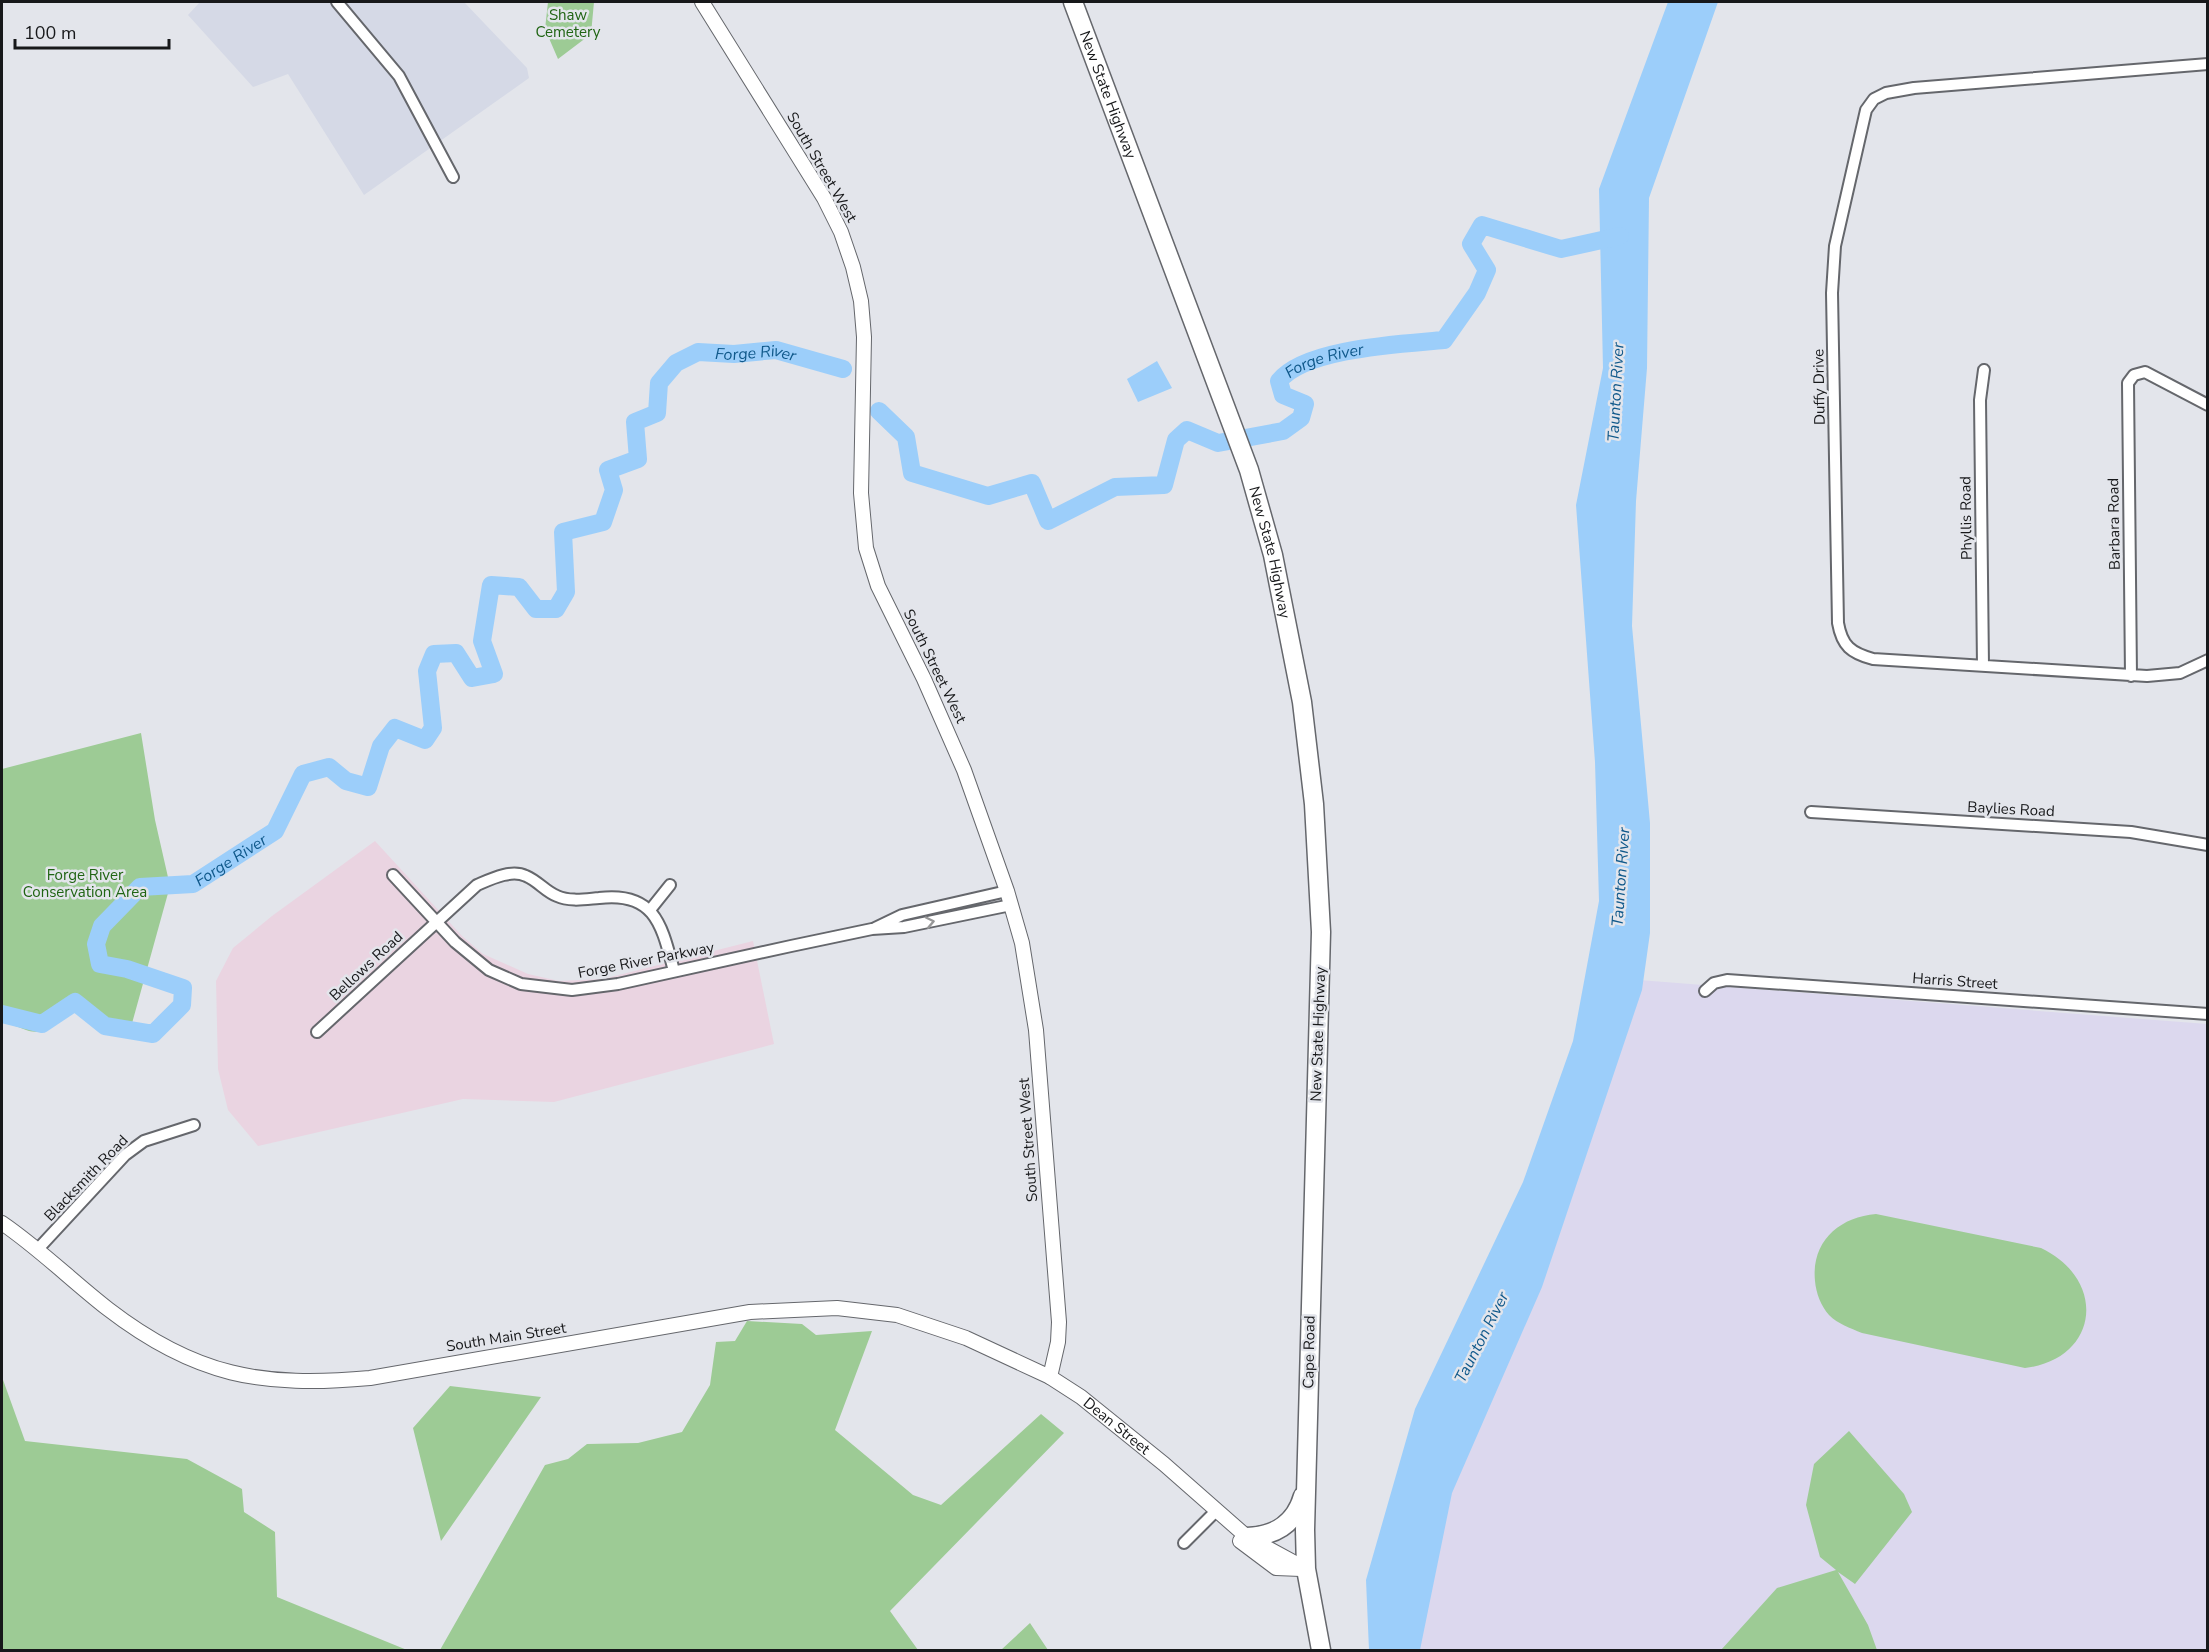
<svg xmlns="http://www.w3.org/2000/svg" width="2209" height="1652" viewBox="0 0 2209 1652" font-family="'Nunito Sans',sans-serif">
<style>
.commercial{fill:#ead4e1}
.built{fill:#d5d9e6}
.education{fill:#dcd8ee}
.green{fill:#9dcb95}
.water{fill:#9ccefa}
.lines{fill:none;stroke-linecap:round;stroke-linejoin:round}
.river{stroke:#9ccefa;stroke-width:18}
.street-casing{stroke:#65676c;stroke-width:14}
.secondary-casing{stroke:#65676c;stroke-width:16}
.highway-casing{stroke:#65676c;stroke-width:21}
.street{stroke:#fff;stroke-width:10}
.secondary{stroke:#fff;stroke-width:14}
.highway{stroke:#fff;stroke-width:18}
.oneway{stroke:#979798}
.labels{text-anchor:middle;stroke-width:5;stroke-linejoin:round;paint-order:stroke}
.park-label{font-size:15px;fill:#1f6412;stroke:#e3e5eb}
.street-label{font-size:15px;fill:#17181a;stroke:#e3e5eb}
.water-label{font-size:16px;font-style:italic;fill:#10598b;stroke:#e3e5eb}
</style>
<rect width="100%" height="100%" fill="#e3e5eb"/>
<!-- commercial -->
<path class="commercial" d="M375 841 462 936 483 954 528 974 559 981 603 979 753 941 774 1044 554 1102 463 1099 258 1146 228 1110 218 1069 216 981 233 948 272 916Z"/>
<!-- built -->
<path class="built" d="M200 2H464L527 68 529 78 364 195 288 74 253 87 188 15Z"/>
<!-- education -->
<path class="education" d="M1639 980 2207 1024V1650H1416L1447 1490Z"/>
<!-- green -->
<path class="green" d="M548 2H594L591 34 558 59 545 29Z
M141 733 155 820 170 886 131 1027 118 1031 113 1030 81 1007H75C62 1017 47 1036 29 1031 19 1028 13 1024 2 1022V769Z
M1876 1214 2041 1248C2108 1280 2099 1359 2025 1368L1862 1333C1850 1328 1838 1324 1829 1315 1821 1306 1816 1293 1815 1281 1811 1242 1839 1217 1876 1214Z
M747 1321 802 1324 816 1335 872 1331 835 1430 913 1495 941 1505 1041 1414 1064 1433 890 1611 918 1650H440L545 1465 568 1459 587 1444 638 1443 682 1432 710 1385 716 1342 735 1341Z
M2 1377 25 1441 187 1459 242 1489 244 1512 275 1532 277 1597 407 1650H2Z
M450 1386 541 1397 441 1541 413 1428Z
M1849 1431 1904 1494 1912 1512 1855 1584 1838 1572 1868 1625 1877 1650H1721L1777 1588 1836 1570 1820 1557 1806 1505 1814 1464Z
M1030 1623 1048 1650H1001Z"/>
<!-- water -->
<path class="water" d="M1668 2H1718L1649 198 1647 368 1636 501 1632 626 1650 823V933L1642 990 1542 1287 1452 1493 1420 1650H1369L1366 1580 1415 1409 1523 1182 1573 1041 1599 901 1595 762 1576 505 1603 368 1599 189Z
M1157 361 1172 388 1138 402 1127 379Z"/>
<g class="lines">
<!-- river -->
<g class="river">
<path id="s1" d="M879 411 906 437 912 473 988 496 1032 483 1048 521 1115 487 1164 485 1176 440 1187 430 1218 443 1283 431 1301 418 1305 404 1283 395 1279 381C1305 348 1402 344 1444 340L1477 293 1487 270 1471 244 1482 225 1561 249 1620 236"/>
<path id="s2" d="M2 1014 42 1024 75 1002 105 1026 153 1034 182 1005 183 988 127 969 100 964 96 944 102 926 140 887 193 884 275 831 303 774 329 767 346 781 368 787 381 746 395 728 425 740 433 728 427 671 434 654 456 653 472 678 494 674 482 641 491 585 519 587 536 609H556L566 592 563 532 603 522 614 490 608 470 638 459 635 422 657 413 659 383 676 363 698 352 734 354 776 350 843 369"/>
</g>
<!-- street casing -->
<g class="street-casing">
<path id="street" d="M337 2 399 76 453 177
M2208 64 1914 88 1886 93 1874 99 1866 110 1835 246 1832 293 1838 623C1842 646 1851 653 1873 659L2147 676 2180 673 2208 660
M1983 666 1980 400 1984 370
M2131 676 2128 383 2134 375 2145 372 2208 405
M1811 812 2131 832 2208 845
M393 875 455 942 489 970 521 984 572 990 618 984 791 946 872 929 904 927 1011 905
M650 910 670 885
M875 928 902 915 1007 891
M1705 991 1714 983 1727 980 2208 1014
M317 1032 477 885C491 879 511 869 526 876 538 881 546 892 557 896 570 902 586 899 599 898 656 891 662 927 674 971
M38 1249 125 1155 144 1141 194 1125
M1184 1543 1213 1514"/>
</g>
<!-- secondary casing -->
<g class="secondary-casing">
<g id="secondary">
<path d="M702 2 824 198 841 232 853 267 861 301 864 337 861 493 866 548 878 586 924 679 964 770 1007 891 1022 943 1036 1030 1059 1322 1058 1342 1050 1377"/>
<path id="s3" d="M2 1223C40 1249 72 1281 108 1309 195 1376 262 1388 370 1378L750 1312 837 1308 897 1315 966 1338 1050 1377 1081 1397 1164 1464 1247 1537 1306 1569"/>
<path d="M1240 1541 1276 1568 1301 1569"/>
</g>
</g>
<!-- highway casing -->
<g class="highway-casing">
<g id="highway">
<path id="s4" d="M1073 2 1249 470 1273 555 1302 702 1314 804 1321 932 1305 1530 1306 1569 1321 1650"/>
<path d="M1247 1537C1275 1536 1295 1524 1303 1496"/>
</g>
</g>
<!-- street -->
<use href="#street" class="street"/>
<!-- secondary -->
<use href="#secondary" class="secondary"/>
<!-- highway -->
<use href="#highway" class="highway"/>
</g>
<!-- one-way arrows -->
<defs><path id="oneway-chevron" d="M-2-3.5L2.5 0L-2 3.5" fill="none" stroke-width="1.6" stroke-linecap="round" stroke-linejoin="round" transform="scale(1.5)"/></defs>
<use class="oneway" href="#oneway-chevron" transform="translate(930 922) rotate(-12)"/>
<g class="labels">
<!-- park labels -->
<g class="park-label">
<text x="568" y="20">Shaw<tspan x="568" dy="17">Cemetery</tspan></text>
<text x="85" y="880">Forge River<tspan x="85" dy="17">Conservation Area</tspan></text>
</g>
<!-- street labels -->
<g class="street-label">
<text dy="5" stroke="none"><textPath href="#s4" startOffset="99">New State Highway</textPath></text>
<text transform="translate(822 167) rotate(60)" y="5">South Street West</text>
<text transform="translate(1819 387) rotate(-91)" y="5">Duffy Drive</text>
<text transform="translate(1966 518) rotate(-91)" y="5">Phyllis Road</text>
<text transform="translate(2114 524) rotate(-91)" y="5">Barbara Road</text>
<text dy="5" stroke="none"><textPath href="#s4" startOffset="585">New State Highway</textPath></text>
<text transform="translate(935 666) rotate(64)" y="5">South Street West</text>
<text transform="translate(2011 809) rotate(3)" y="5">Baylies Road</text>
<text transform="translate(646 960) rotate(-11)" y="5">Forge River Parkway</text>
<text transform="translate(366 966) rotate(-43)" y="5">Bellows Road</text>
<text transform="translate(1955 981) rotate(4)" y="5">Harris Street</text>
<text transform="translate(1318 1034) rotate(-88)" y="5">New State Highway</text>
<text transform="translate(1028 1140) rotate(-94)" y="5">South Street West</text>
<text transform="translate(86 1178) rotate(-46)" y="5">Blacksmith Road</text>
<text transform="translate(506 1337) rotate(-9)" y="5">South Main Street</text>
<text transform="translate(1309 1352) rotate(-89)" y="5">Cape Road</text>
<text dy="5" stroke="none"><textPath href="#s3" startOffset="1197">Dean Street</textPath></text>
</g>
<!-- water labels -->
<g class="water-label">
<text dy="6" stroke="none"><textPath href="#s2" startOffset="1530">Forge River</textPath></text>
<text dy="6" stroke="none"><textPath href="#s1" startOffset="652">Forge River</textPath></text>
<text transform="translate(1615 392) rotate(-87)" y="6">Taunton River</text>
<text dy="6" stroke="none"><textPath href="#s2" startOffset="504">Forge River</textPath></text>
<text transform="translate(1620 877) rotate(-86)" y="6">Taunton River</text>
<text transform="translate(1481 1337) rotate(-63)" y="6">Taunton River</text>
</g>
</g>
<!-- border -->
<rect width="2209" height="1652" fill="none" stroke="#17181a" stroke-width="6"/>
<!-- scale -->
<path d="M15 39v9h154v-9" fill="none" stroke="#17181a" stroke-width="3"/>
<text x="24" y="39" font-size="18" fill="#17181a" stroke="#e3e5eb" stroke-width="4.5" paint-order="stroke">100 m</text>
</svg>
